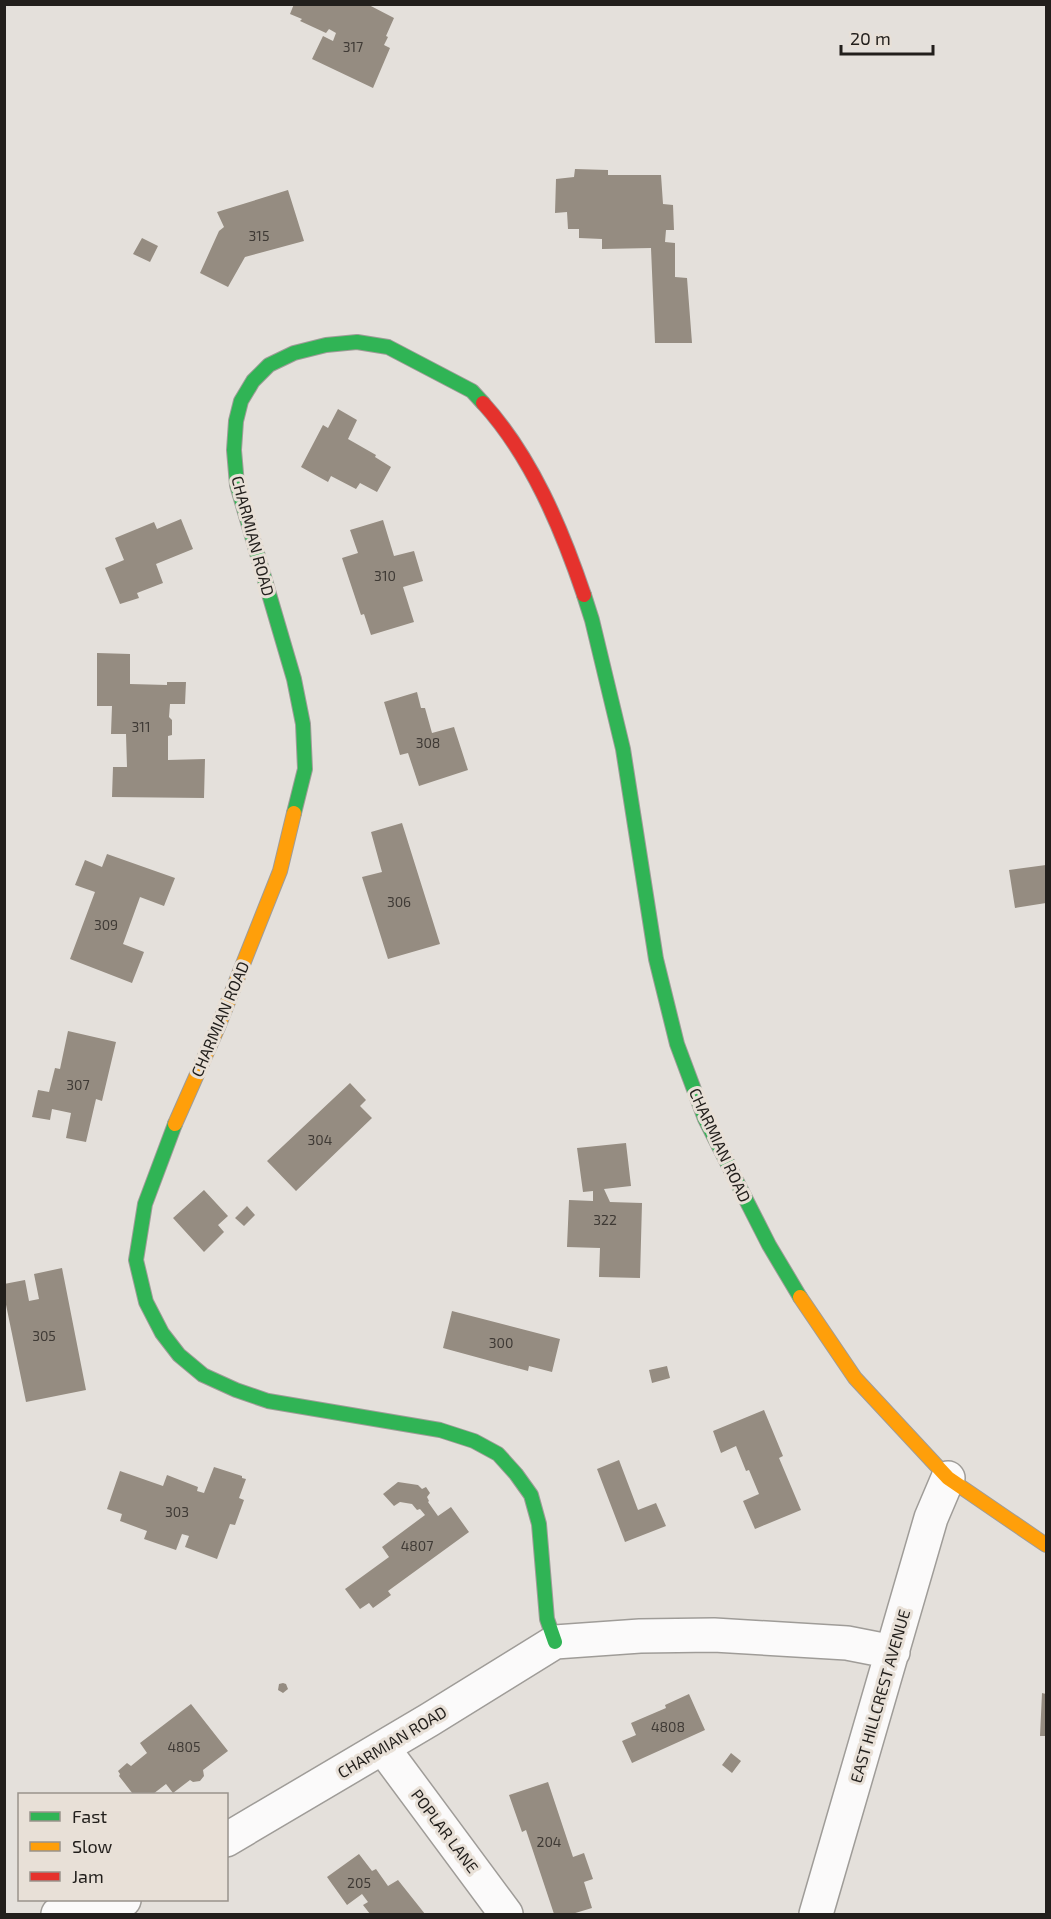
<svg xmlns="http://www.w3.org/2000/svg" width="1051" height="1919" viewBox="0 0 1051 1919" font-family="'Exo 2',sans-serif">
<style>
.building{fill:#958c81}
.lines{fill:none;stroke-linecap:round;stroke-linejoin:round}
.street-casing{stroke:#9f9c98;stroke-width:36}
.fast-casing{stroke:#9f9c98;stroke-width:16}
.slow-casing{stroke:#9f9c98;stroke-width:16}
.jam-casing{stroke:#9f9c98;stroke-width:16}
.street{stroke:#fbfafa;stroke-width:33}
.fast{stroke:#30b455;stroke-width:14}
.slow{stroke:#ff9f0a;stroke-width:14}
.jam{stroke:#e5322d;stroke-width:14}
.labels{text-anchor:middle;stroke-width:6;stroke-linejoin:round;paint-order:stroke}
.number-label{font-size:14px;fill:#3f3a35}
.street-label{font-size:16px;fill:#221f1c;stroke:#e8e0d7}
</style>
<rect width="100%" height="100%" fill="#e4e0db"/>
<!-- building -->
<path class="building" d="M294 4H367L394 18 386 36 388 37 384 45 390 48 373 88 312 59 323 36 333 41 336 33 329 29 326 33 300 21 302 19 290 14Z
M575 169 608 170V175H661L663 204 673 205 674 230H666L665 242 675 243V277L687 278 692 343H655L651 248 602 249V239L579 238V229H568L567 212 555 213 556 179 574 177Z
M288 190 304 241 245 257 228 287 200 273 219 231 224 227 217 212Z
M142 238 158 246 150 262 133 254Z
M338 409 357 420 348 439 376 455 375 457 391 467 377 492 360 483 356 489 331 476 328 482 301 467 323 425 328 428Z
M181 519 193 549 156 564 163 583 137 593 139 598 120 604 105 568 124 560 115 538 154 522 157 529Z
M383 520 394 556 414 551 423 581 403 587 414 622 371 635 364 614 361 615 342 558 358 553 350 530Z
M97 653 130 654V684L167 685V682H186L185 704H170L169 717 172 720V735L168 736V760L205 759 204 798 112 797 113 767H127L126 734H111L112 706H97Z
M417 692 421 708H425L432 733 454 727 468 770 419 786 408 753 400 755 384 702Z
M402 823 440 944 388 959 362 877 382 872 371 832Z
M107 854 175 878 164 906 140 897 123 944 144 952 132 983 70 959 95 892 75 885 85 860 102 867Z
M1046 865V903L1015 908 1009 870Z
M68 1031 116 1042 102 1101 96 1099 86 1142 66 1138 71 1113 52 1109 50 1120 32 1117 38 1090 49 1092 55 1068 60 1069Z
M350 1083 366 1100 360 1106 372 1118 296 1191 267 1161Z
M626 1143 631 1186 604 1189 610 1202 642 1203 640 1278 599 1277 600 1248 567 1247 569 1200 593 1201V1191L583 1192 577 1148Z
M204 1190 228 1216 218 1225 224 1232 204 1252 173 1218Z
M247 1206 255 1215 244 1226 235 1218Z
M62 1268 86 1390 26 1402 4 1295V1284L25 1280 29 1301 39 1299 34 1274Z
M452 1311 560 1339 552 1372 529 1366 528 1371 443 1348Z
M667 1366 670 1378 652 1383 649 1370Z
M764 1410 783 1456 779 1458 801 1510 755 1529 743 1501 759 1494 749 1470 746 1471 736 1446 721 1453 713 1431Z
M619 1460 638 1510 656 1503 666 1526 625 1542 597 1469Z
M214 1467 242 1476V1478L246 1479 239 1498 244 1500 235 1525 230 1524 217 1559 185 1547 189 1536 182 1534 176 1550 144 1539 147 1531 120 1521 122 1514 107 1509 120 1471 163 1486 167 1475 198 1487 197 1491 204 1493Z
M398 1482 418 1485 422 1489 426 1487 430 1493 427 1497 429 1501 428 1502 438 1516 451 1507 469 1532 388 1591 391 1595 373 1608 369 1603 360 1609 345 1589 389 1557 382 1547 425 1515 420 1509 417 1510 412 1504 400 1502 394 1506 383 1494Z
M283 1683 286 1684 288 1689 283 1693 278 1690 279 1684Z
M1042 1693 1046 1694V1736H1040Z
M689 1694 705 1730 632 1763 622 1741 636 1735 631 1723 666 1708 665 1705Z
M191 1704 228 1751 203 1770 204 1776 200 1781 193 1782 190 1780 173 1793 166 1784 153 1794H133L119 1776 120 1774 118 1771 127 1763 131 1766 147 1753 140 1743Z
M731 1753 741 1761 732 1773 722 1765Z
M548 1782 573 1857 584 1853 593 1879 584 1882 592 1908 572 1914H554L526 1830 522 1832 509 1795Z
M359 1854 372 1871 376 1869 388 1886 398 1880 425 1914H370L363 1905 368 1902 362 1894 347 1905 327 1877Z"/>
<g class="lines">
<!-- street casing -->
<g class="street-casing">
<path id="street" d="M383 1748 506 1914
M226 1840 429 1720 555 1642 640 1636 714 1635 847 1643 893 1652
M58 1914 124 1900
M816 1914 931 1518 948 1478"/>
</g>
<!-- fast casing -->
<g class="fast-casing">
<path id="fast" d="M584 595 592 620 623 749 656 959 677 1044 705 1119 769 1245 800 1297
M294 813 305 769 303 724 294 679 237 485 234 450 236 421 241 401 253 381 269 365 294 353 326 345 357 342 388 347 472 391 483 403
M175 1124 145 1204 136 1260 146 1302 162 1333 179 1355 203 1375 236 1390 268 1401 440 1430 474 1441 498 1454 516 1474 531 1495 539 1524 547 1619 555 1642"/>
</g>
<!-- slow casing -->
<g class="slow-casing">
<path id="slow" d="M175 1124 218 1027 280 871 294 813
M800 1297 855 1378 948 1478 1046 1545"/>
</g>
<!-- jam casing -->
<g class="jam-casing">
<path id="jam" d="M483 403C531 456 561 527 584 595"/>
</g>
<!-- street -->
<use href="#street" class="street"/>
<!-- fast -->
<use href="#fast" class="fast"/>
<!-- slow -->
<use href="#slow" class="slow"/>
<!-- jam -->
<use href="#jam" class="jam"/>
</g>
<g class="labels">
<!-- number labels -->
<g class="number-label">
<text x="353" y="52">317</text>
<text x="259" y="241">315</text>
<text x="385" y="581">310</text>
<text x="141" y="732">311</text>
<text x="428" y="748">308</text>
<text x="399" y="907">306</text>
<text x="106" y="930">309</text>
<text x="78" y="1090">307</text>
<text x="320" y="1145">304</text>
<text x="605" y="1225">322</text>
<text x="44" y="1341">305</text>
<text x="501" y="1348">300</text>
<text x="177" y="1517">303</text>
<text x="417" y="1551">4807</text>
<text x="668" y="1732">4808</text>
<text x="184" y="1752">4805</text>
<text x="549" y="1847">204</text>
<text x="359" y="1888">205</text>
</g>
<!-- street labels -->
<g class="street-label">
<text transform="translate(253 536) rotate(75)" y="6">CHARMIAN ROAD</text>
<text transform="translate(220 1019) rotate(-67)" y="6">CHARMIAN ROAD</text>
<text transform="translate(720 1145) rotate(65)" y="6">CHARMIAN ROAD</text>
<text transform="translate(880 1696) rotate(-74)" y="6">EAST HILLCREST AVENUE</text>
<text transform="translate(392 1742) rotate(-31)" y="6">CHARMIAN ROAD</text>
<text transform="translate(445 1831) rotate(53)" y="6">POPLAR LANE</text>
</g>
</g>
<!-- border -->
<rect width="1051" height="1919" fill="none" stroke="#221f1c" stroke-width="12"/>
<!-- legend -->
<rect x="18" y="1793" width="210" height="108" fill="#e8e0d7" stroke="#99938c" stroke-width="1.5"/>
<rect x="30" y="1812" width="30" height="9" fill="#30b455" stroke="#99938c" stroke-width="1.5"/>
<text x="72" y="1823" font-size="18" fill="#221f1c">Fast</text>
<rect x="30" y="1842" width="30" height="9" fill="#ff9f0a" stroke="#99938c" stroke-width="1.5"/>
<text x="72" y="1853" font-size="18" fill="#221f1c">Slow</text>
<rect x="30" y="1872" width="30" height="9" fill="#e5322d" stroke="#99938c" stroke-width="1.5"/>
<text x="72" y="1883" font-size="18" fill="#221f1c">Jam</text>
<!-- scale -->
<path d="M841 45v9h92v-9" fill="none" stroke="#221f1c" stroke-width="3"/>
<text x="850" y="45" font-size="18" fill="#221f1c" stroke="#e8e0d7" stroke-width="4.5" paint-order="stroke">20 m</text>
</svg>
